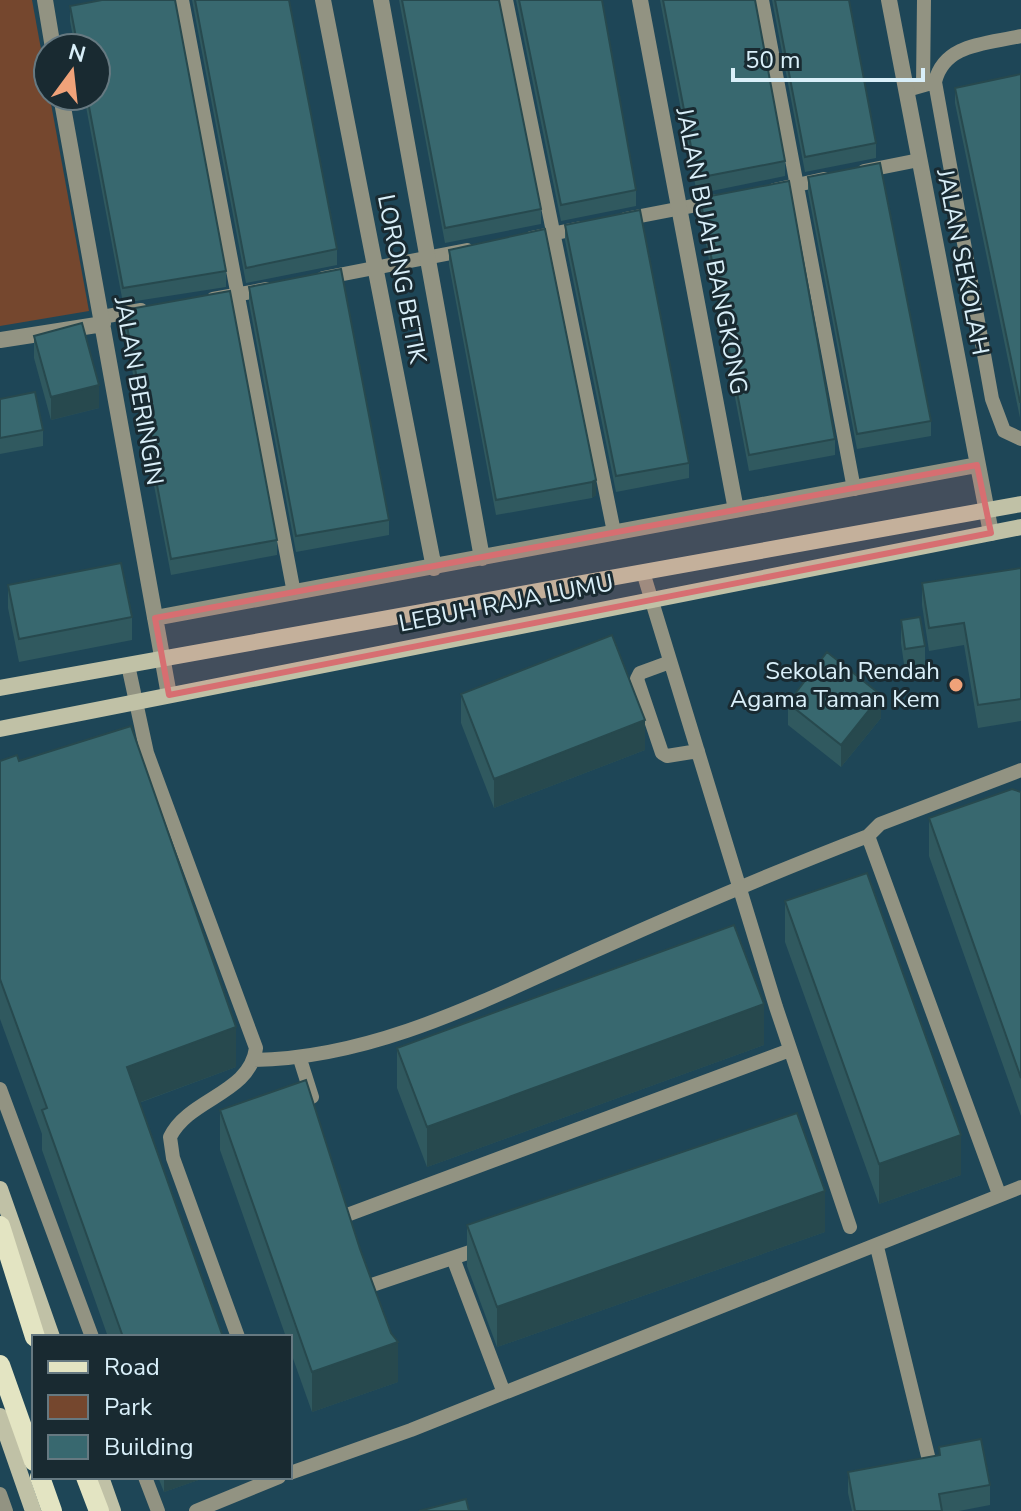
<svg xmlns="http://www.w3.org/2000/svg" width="1021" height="1511" viewBox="0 0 1021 1511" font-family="'Nunito Sans',sans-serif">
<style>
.green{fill:#75472e}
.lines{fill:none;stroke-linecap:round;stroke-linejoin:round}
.lane{stroke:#929382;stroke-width:14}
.street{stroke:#929382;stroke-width:16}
.secondary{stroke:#c0c1a6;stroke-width:16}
.primary{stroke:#e3e4c2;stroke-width:20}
.wall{fill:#30595f}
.shaded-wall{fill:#27494e}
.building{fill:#38686f;stroke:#27494e;stroke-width:2}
.marked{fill:#d76e71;fill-opacity:0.2;stroke:#d76e71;stroke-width:6;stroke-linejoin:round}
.poi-dot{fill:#f0a279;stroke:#192a31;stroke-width:3}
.labels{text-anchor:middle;stroke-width:6;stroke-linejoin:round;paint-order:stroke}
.street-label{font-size:24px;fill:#d9eff9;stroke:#192a31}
.poi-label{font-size:24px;fill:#d9eff9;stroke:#192a31;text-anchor:end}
</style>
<rect width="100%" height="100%" fill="#1e4657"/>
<!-- green -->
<path class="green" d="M0 0H32L89 311 0 326Z"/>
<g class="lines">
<!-- lane -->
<path class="lane" d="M182 0 294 593
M506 0 614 532
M762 0 854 489
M935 82C944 43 987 44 1021 36
M923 85 924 0
M907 90 935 82 992 399 1004 431 1021 439
M864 171 919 160
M774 190 824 179
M625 219 718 201
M531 238 581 228
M323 278 467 250
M213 299 267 289
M102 317 141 310
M643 572 776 1007 850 1227
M670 662 640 673 637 679 662 753 667 756 698 751
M128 665 147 753 256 1048C250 1094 189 1098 170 1137L173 1158 238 1337
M868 836 999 1194
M300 1059 312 1097
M254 1060C377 1058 489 998 599 949 688 909 777 871 868 836L880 824 1021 770
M0 1089 92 1337
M347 1215 790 1050
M877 1247 928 1456
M453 1258 504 1393
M369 1286 482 1248
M290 1473 411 1430 1021 1187
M145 1477 158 1511
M0 1494 6 1511
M196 1511 279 1477"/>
<!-- street -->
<path class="street" d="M45 0 53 48
M323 0 434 568
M381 0 482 558
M640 0 736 510
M889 0 991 533
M61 96 169 695
M0 340 103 324
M155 618 977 465"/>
<!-- secondary -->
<path class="secondary" d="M0 688 1021 504
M0 729 1021 527
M0 1189 52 1337
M0 1416 33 1511
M101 1477 113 1511"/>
<!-- primary -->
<path class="primary" d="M0 1226 35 1337
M0 1365 34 1461
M40 1477 52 1511
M86 1477 99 1511"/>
</g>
<!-- wall -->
<path class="wall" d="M102 0H175L226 271V287L123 303 84 96H96V48H75L70 21V6Z
M192 0H289L337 249V265L246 283Z
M399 0H499L541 209V224L445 243Z
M516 0H602L636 190V206L561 221Z
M660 0H755L785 161V176L697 194Z
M772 0H849L876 143V158L805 172Z
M1021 74 1020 418 955 103V88Z
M808 177 931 421V436L857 449 808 192Z
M700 198 835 439V455L749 471 700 213Z
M565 225 689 463V478L616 492 565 240Z
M545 229 596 495 592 498 496 515 449 265V250Z
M249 287 389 520V535L296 552 249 303Z
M124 310 277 540V555L171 575 128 348 124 325Z
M34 336 99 408 51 420 34 358Z
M0 399 43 430V446L0 454Z
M1021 568V721L978 728 964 645 929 651 922 605V583Z
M8 585 132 617V640L19 662 8 608Z
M901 620 925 646V668L905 671 901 643Z
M461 694 645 750 494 808 461 723Z
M788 703 881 718 841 767 788 725Z
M0 761H19L236 1067 139 1103 223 1337H108L42 1150V1134L0 1019Z
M1021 792V1116L929 856V818Z
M785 901 961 1175 879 1204 785 942Z
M764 1045 427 1167 397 1088V1048Z
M220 1110 398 1382 312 1412 290 1350V1337H286L220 1150Z
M467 1225 825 1232 497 1347 467 1266Z
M939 1447 990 1485V1505L959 1511H852L848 1493V1472L939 1455Z
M158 1477H207L164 1492Z"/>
<!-- shaded-wall -->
<path class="shaded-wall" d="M99 385V408L51 420V397Z
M596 480V495L592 498V482Z
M881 695V718L841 767V745Z
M645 720V750L494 808V779Z
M764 1004V1045L427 1167V1127Z
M236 1027V1067L127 1107V1067Z
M961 1135V1175L879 1204V1164Z
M825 1191V1232L497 1347V1307Z
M398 1342V1382L312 1412V1372Z
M164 1477H207L164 1492Z"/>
<!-- building -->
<path class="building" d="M102 0H175L226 271 123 288 87 96H96V48H78L70 6Z
M195 0H289L337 249 246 268Z
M402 0H499L541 209 445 228Z
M519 0H602L636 190 561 205Z
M663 0H755L785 161 697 178Z
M775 0H849L876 143 805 157Z
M1021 74V402H1020L955 88Z
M880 163 931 421 857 434 808 177Z
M789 181 835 439 749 455 700 198Z
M640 210 689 463 616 476 565 225Z
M545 229 596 480 592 482 496 500 449 250Z
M341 269 389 520 296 536 249 287Z
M230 291 277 540 171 559 124 310Z
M82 323 99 385 51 397 34 336Z
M35 392 43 430 0 438V399Z
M121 563 132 617 19 639 8 585Z
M1021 568V699L978 705 964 623 929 628 922 583Z
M920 617 925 646 905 649 901 620Z
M612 635 645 720 494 779 461 694Z
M827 652 881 695 841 745 788 703Z
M131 726 236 1027 127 1067 223 1337H123L42 1110 47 1108 0 979V761L17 755 19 761Z
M1012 789 1021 792V1078L929 818Z
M867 873 961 1135 879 1164 785 901Z
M734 925 764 1004 427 1127 397 1048Z
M306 1080 360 1249 391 1333 398 1342 312 1372 220 1110Z
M797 1113 825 1191 497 1307 467 1225Z
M981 1439 990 1485 939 1494 942 1511H855L848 1472 940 1455 939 1447Z
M466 1499 469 1511H419Z"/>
<!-- marked area -->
<path class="marked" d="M977 465 991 533 169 695 155 618Z"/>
<!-- markers -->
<circle class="poi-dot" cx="956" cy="685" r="8"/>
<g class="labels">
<!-- street labels -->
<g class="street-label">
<text transform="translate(712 251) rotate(79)" y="8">JALAN BUAH BANGKONG</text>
<text transform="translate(963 262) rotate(79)" y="8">JALAN SEKOLAH</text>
<text transform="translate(402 279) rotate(79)" y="8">LORONG BETIK</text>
<text transform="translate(139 391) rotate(80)" y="8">JALAN BERINGIN</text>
<text transform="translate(506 603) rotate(-11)" y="8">LEBUH RAJA LUMU</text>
</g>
<!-- poi labels -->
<g class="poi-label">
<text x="940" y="679">Sekolah Rendah<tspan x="940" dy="28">Agama Taman Kem</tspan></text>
</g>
</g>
<!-- legend -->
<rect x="32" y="1335" width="260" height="144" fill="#192a31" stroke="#667981" stroke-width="2"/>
<rect x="48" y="1361" width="40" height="12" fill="#e3e4c2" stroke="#667981" stroke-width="2"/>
<text x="104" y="1375" font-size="24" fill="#d9eff9">Road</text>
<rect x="48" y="1395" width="40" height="24" fill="#75472e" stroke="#667981" stroke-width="2"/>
<text x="104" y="1415" font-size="24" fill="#d9eff9">Park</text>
<rect x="48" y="1435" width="40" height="24" fill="#38686f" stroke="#667981" stroke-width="2"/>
<text x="104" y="1455" font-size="24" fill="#d9eff9">Building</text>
<!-- north arrow -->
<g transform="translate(72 72) rotate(15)"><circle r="38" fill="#192a31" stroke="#667981" stroke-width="2"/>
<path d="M0-6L14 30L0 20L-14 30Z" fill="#f0a279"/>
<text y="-12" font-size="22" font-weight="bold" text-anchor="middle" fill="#d9eff9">N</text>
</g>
<!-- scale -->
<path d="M733 68v12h190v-12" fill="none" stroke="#d9eff9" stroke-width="4"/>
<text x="745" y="68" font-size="24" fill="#d9eff9" stroke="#192a31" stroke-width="6" paint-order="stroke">50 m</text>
</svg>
